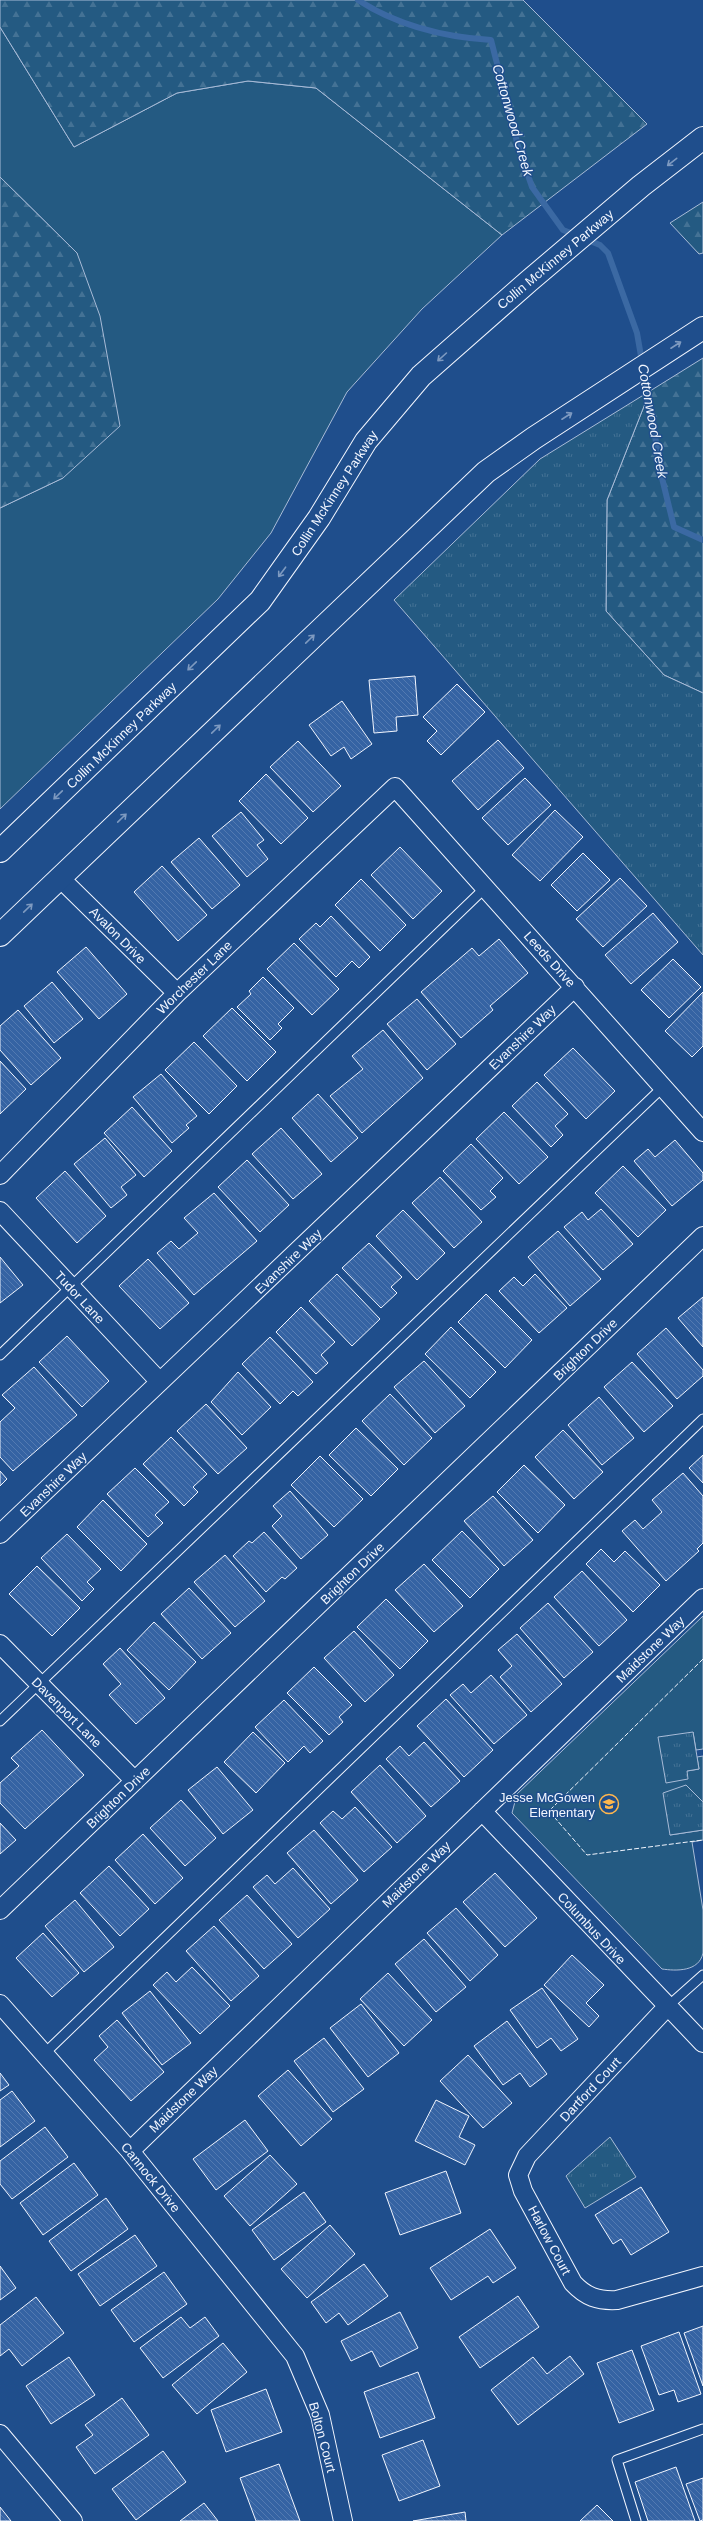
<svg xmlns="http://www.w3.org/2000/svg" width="703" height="2521" viewBox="0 0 703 2521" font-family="Helvetica,sans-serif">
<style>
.grass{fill:#245a82;stroke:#a8bbd7}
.forest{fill:url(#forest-firs);stroke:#a8bbd7}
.park{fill:url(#park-tufts);stroke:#a8bbd7}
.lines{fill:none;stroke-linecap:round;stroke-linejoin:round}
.stream{stroke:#3b69a3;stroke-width:6}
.building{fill:url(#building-back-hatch);stroke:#f2f6ff}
.lane-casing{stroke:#f2f6ff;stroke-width:11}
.street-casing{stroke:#f2f6ff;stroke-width:20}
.secondary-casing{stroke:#f2f6ff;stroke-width:24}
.lane{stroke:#1f4e8c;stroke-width:9}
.street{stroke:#1f4e8c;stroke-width:18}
.secondary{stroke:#1f4e8c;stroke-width:22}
.fence{stroke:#f2f6ff;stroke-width:1;stroke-dasharray:5 2;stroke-linecap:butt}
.oneway{stroke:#7e9ac0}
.labels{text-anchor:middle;stroke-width:3;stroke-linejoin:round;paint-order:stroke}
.street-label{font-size:13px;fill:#f2f6ff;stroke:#1f4e8c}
.poi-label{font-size:13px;fill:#f2f6ff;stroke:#1f4e8c;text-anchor:end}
.water-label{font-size:14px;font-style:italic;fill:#f2f6ff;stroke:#1f4e8c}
</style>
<defs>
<pattern id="forest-firs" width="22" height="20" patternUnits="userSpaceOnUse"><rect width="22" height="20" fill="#245a82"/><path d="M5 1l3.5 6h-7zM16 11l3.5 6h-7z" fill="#447295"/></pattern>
<pattern id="park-tufts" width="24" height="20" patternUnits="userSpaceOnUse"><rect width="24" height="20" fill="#245a82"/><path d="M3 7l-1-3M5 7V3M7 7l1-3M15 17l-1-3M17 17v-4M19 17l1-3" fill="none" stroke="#447295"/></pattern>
<pattern id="building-back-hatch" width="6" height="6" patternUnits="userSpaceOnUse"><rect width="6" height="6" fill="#3563a3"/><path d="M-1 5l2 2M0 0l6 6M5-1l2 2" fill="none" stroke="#537ab1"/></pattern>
</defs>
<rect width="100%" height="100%" fill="#1f4e8c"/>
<!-- grass -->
<path class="grass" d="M0 27 74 147 177 93 248 81 316 88 502 235 422 309 347 392 271 533 218 599 0 809V508L63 478 77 253 0 177Z
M703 1616V1749L696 1750 693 1732 687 1771 699 1769 697 1757 703 1756V1802L686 1785 670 1835 703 1830V1840L692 1842 703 1910V1953C699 1972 676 1971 662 1969L512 1813 517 1794Z"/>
<!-- forest -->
<path class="forest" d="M0 0H523L647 124 502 235 316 88 248 81 177 93 74 147 0 27Z
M0 177 77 253 100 316 120 426 63 478 0 508Z
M703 202V253L699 254 670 223Z
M703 358V693L664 675 606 611 607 500 650 391Z"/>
<!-- park -->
<path class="park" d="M650 391 607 500 606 611 664 675 703 693V955L394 600 540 459Z
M693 1732 699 1769 687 1771 688 1779 666 1783 658 1737Z
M686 1785 703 1802V1830L670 1835 663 1793Z
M610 2137 636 2177 585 2208 566 2176Z"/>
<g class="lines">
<!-- stream -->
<path class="stream" d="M358 0C398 26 443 37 491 40L518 146 532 187 563 230 576 235
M585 239 600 245 608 253 637 333 642 362
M644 371 662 478 674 527 703 540"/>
</g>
<!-- building -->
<path class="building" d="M415 676 418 715 396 717 397 731 374 733 369 680Z
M457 684 485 712 441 755 427 741 437 731 423 717Z
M342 701 372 744 351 759 344 747 331 756 309 725Z
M498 740 524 768 478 810 452 781Z
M298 741 341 786 313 812 270 767Z
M266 774 308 818 281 844 239 801Z
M525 778 551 805 508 845 482 818Z
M555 810 583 837 540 881 512 855Z
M241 812 264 840 257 845 268 859 247 877 212 836Z
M199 838 240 885 212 909 171 862Z
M400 847 442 891 413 919 371 875Z
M583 853 610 880 577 911 551 885Z
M162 866 207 915 178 941 134 892Z
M620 878 647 906 603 947 576 919Z
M361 879 406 925 380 951 335 905Z
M653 913 678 942 631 984 605 955Z
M331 916 370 957 359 968 352 961 336 977 299 939 316 923 320 927Z
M499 939 528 973 490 1006 493 1010 461 1038 421 992 472 948 479 956Z
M294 943 339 989 312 1015 267 969Z
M86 947 127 994 99 1019 57 972Z
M673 959 701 987 669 1018 641 990Z
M263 977 294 1008 278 1024 282 1028 270 1040 237 1007 251 994 249 991Z
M52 982 83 1019 54 1043 24 1006Z
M703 992V1046L692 1057 665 1031Z
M417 999 456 1044 427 1070 387 1024Z
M232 1008 276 1052 247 1081 203 1036Z
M18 1010 61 1058 31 1085 0 1050V1026Z
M383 1030 423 1078 362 1133 330 1096 363 1069 352 1056Z
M194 1042 237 1086 209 1114 165 1070Z
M573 1048 615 1091 586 1119 544 1075Z
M0 1061 26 1089 0 1114Z
M161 1074 197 1116 186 1125 189 1128 172 1143 133 1097Z
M537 1082 568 1114 555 1126 563 1135 551 1147 512 1106Z
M318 1094 358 1138 331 1162 292 1118Z
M132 1107 172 1151 144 1177 104 1133Z
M504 1112 548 1157 519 1184 476 1139Z
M281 1128 322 1174 293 1199 252 1154Z
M105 1138 136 1175 121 1187 127 1195 111 1208 74 1164Z
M675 1140 703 1173V1180L672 1206 634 1161 648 1149 655 1157Z
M471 1144 503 1178 490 1191 496 1197 481 1210 443 1171Z
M247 1160 289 1205 260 1232 218 1187Z
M623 1166 666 1210 638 1237 595 1193Z
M65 1171 106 1216 77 1243 36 1198Z
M440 1177 482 1222 454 1248 412 1203Z
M214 1193 257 1241 194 1295 157 1253 171 1241 179 1249 198 1233 184 1218Z
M601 1209 633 1244 603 1270 564 1227 582 1212 588 1220Z
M403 1210 445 1253 417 1280 376 1236Z
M558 1231 601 1279 570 1306 528 1257Z
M369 1243 402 1277 391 1287 397 1293 381 1308 342 1268Z
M0 1257 23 1285 0 1303Z
M148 1259 189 1303 160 1329 119 1286Z
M337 1274 380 1319 352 1346 309 1301Z
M535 1274 567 1308 539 1333 499 1291 514 1277 523 1286Z
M486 1294 532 1340 505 1368 458 1322Z
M703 1297V1347L678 1318Z
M301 1307 335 1342 321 1355 328 1363 316 1374 276 1332Z
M451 1327 496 1372 470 1398 425 1354Z
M666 1328 703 1370V1376L677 1399 637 1354Z
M67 1336 109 1381 82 1407 39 1362Z
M270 1337 313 1382 298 1396 293 1391 280 1404 242 1364Z
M424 1361 465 1406 435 1433 394 1387Z
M632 1362 673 1406 644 1432 604 1387Z
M34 1367 77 1415 13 1471 0 1457V1422L15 1408 2 1395Z
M238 1372 271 1407 242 1435 211 1402Z
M390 1394 432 1438 404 1465 362 1421Z
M599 1397 634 1438 602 1465 568 1425Z
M206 1404 247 1448 218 1474 177 1431Z
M356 1428 398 1469 371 1496 329 1455Z
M563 1430 603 1472 574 1499 535 1457Z
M171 1437 207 1474 193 1487 198 1492 184 1506 143 1464Z
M703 1455V1483L689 1468Z
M320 1456 363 1499 334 1527 291 1485Z
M524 1465 565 1505 538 1533 497 1492Z
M135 1468 169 1502 155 1515 163 1523 148 1537 107 1494Z
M0 1471 7 1479 0 1486Z
M683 1473 703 1496V1543L697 1549 699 1551 666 1581 622 1531 635 1520 643 1529 662 1512 652 1500Z
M290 1491 328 1535 301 1559 272 1526 282 1516 273 1506Z
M493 1496 533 1540 504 1566 464 1521Z
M103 1500 147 1544 121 1571 77 1527Z
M462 1531 499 1569 470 1598 432 1560Z
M264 1532 297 1568 285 1579 282 1577 266 1592 233 1556 249 1541 252 1543Z
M67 1534 101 1569 87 1582 94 1589 82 1601 41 1558Z
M601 1549 614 1562 625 1551 660 1585 633 1612 586 1564Z
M225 1555 265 1601 235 1627 194 1582Z
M424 1564 463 1606 434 1632 395 1590Z
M37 1566 80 1608 52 1636 9 1594Z
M582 1571 627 1620 599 1646 554 1597Z
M189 1588 231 1633 202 1659 161 1614Z
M386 1599 428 1641 400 1669 357 1627Z
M548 1603 593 1652 564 1678 520 1628Z
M154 1622 196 1662 169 1690 127 1650Z
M354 1631 394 1675 365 1702 324 1658Z
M517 1634 562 1684 531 1712 500 1677 512 1666 498 1650Z
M120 1648 165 1698 136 1724 109 1695 121 1684 103 1664Z
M314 1667 352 1705 339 1717 343 1722 329 1735 287 1693Z
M491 1675 527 1715 494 1744 450 1695 463 1684 471 1693Z
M446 1699 493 1750 464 1777 417 1726Z
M284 1700 323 1741 310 1753 304 1746 288 1762 255 1727Z
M42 1730 84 1775 25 1829 0 1803V1783L19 1766 11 1758Z
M253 1732 285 1763 256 1793 224 1762Z
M424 1742 460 1781 431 1807 386 1759 400 1746 409 1756Z
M380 1765 426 1816 397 1843 351 1792Z
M217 1767 253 1810 223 1834 188 1790Z
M181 1800 216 1838 185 1866 150 1828Z
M355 1807 392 1847 364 1872 320 1823 333 1811 342 1819Z
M0 1823 16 1840 0 1854Z
M314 1830 358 1880 331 1904 287 1853Z
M143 1834 183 1878 155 1904 115 1860Z
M109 1866 149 1909 120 1936 80 1893Z
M293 1868 330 1909 298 1938 253 1887 267 1875 275 1884Z
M495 1873 537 1918 505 1947 463 1902Z
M247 1895 292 1944 264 1969 219 1920Z
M75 1900 114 1947 84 1972 45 1926Z
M456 1908 498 1955 470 1981 427 1933Z
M214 1926 259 1976 231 2001 186 1951Z
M43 1933 79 1973 52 1997 16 1958Z
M424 1939 466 1987 436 2012 395 1964Z
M572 1955 604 1985 586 2003 599 2016 589 2027 544 1985Z
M192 1967 230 2006 200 2034 153 1985 167 1972 176 1982Z
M388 1973 432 2020 404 2046 360 1999Z
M542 1988 578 2039 561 2051 551 2038 537 2048 510 2010Z
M150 1991 191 2043 162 2065 122 2013Z
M361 2004 399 2053 368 2077 330 2028Z
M117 2020 164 2072 131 2101 94 2060 108 2047 99 2036Z
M507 2021 547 2074 530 2087 520 2073 503 2085 474 2046Z
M324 2038 364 2089 333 2112 294 2061Z
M468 2055 512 2103 483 2128 440 2081Z
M288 2070 332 2119 301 2146 258 2096Z
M0 2073 9 2085 0 2091Z
M12 2091 35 2121 0 2147V2100Z
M436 2100 469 2116 459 2137 475 2145 465 2165 415 2141Z
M245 2120 268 2151 216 2190 193 2159Z
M45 2127 68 2157 12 2199 0 2184V2161Z
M270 2155 297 2184 250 2226 224 2196Z
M74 2163 98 2195 43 2235 20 2203Z
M446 2171 461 2213 400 2235 385 2193Z
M641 2187 669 2232 631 2255 621 2239 613 2244 595 2215Z
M304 2192 326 2222 274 2260 252 2230Z
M106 2198 128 2229 71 2271 49 2241Z
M330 2225 355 2254 307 2298 281 2269Z
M490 2229 516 2268 493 2283 488 2276 451 2300 430 2268Z
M135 2235 157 2266 100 2306 78 2274Z
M364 2264 388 2296 348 2325 339 2313 326 2323 311 2302Z
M0 2266 16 2288 0 2300Z
M164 2272 187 2304 134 2342 111 2310Z
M518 2296 539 2327 480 2368 459 2337Z
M36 2297 64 2333 22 2366 9 2349 0 2356V2325Z
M400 2312 418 2348 380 2367 372 2351 351 2361 341 2341Z
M181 2317 190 2328 205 2317 219 2336 163 2378 140 2348Z
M703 2326V2386L684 2333Z
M679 2332 701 2394 678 2402 674 2390 659 2395 641 2346Z
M223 2343 247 2372 197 2414 172 2385Z
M632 2350 654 2410 619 2423 597 2363Z
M570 2356 584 2374 518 2425 491 2390 533 2357 547 2374Z
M69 2357 95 2395 51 2424 26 2386Z
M418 2372 435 2418 380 2438 364 2392Z
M266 2389 282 2432 226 2452 211 2410Z
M122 2398 149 2435 95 2474 76 2447 93 2435 85 2425Z
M423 2440 440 2486 399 2501 382 2455Z
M163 2451 186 2482 136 2520 112 2489Z
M279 2464 300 2521H256L240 2478Z
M676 2467 695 2521H648L635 2482Z
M703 2478V2520L700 2521 686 2484Z
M204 2503 218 2521H180Z
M597 2505 613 2521H580Z
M0 2507 11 2521H0Z
M465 2512 466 2521H413Z"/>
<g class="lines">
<!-- lane casing -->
<g class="lane-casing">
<path id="lane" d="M0 1355 486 887
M0 1721 663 1087
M667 2007 703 1975
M44 2054 703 1419
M636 2521 617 2460 703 2429"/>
</g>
<!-- street casing -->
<g class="street-casing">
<path id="street" d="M60 878 177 993
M0 1175 177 993 395 787 703 1132
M0 1211 160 1382
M0 1534 575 987
M0 1644 135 1781
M482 1811 703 2043
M0 1910 703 1236
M0 2004 130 2151 295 2356 320 2415 343 2521
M667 2007 527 2156 518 2175 523 2191 573 2283C586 2297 598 2301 617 2300L703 2276
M130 2151 703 1598
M0 2434 73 2521"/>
</g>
<!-- secondary casing -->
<g class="secondary-casing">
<path id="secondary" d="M0 851 260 601 319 518 366 441 421 376 529 281 641 186 703 138
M0 935 486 472 534 438 703 328"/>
</g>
<!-- lane -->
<use href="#lane" class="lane"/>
<!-- street -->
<use href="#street" class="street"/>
<!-- secondary -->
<use href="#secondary" class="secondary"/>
<!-- fence -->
<path class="fence" d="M703 1659 549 1811 587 1855 703 1840"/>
</g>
<!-- one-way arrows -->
<defs><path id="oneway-shaft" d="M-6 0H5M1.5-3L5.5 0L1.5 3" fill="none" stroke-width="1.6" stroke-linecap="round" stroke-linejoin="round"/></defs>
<g class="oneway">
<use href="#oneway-shaft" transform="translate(672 162) rotate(142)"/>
<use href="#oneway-shaft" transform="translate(676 345) rotate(-33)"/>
<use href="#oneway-shaft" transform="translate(442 357) rotate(138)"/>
<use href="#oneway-shaft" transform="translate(567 416) rotate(-33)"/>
<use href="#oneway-shaft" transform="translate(282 572) rotate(127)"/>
<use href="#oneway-shaft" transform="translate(310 639) rotate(-44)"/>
<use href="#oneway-shaft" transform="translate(192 666) rotate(136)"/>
<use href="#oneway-shaft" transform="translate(216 729) rotate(-44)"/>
<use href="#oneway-shaft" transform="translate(58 795) rotate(136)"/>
<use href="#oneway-shaft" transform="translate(122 818) rotate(-44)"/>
<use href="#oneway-shaft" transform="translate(28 908) rotate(-44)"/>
</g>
<!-- icons -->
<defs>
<g id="school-ring" transform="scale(1)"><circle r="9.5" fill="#1f4e8c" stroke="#ffb74d" stroke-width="1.5"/><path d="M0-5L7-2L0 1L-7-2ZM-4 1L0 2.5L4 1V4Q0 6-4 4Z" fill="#ffb74d"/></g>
</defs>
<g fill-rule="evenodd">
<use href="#school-ring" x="609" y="1804"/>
</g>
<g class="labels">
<!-- street labels -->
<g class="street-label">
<text transform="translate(555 259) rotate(-40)" y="5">Collin McKinney Parkway</text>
<text transform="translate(334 493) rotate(-57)" y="5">Collin McKinney Parkway</text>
<text transform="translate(121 735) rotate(-44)" y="5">Collin McKinney Parkway</text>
<text transform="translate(118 935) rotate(45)" y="5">Avalon Drive</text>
<text transform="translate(550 959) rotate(48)" y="5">Leeds Drive</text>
<text transform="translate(194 977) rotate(-44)" y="5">Worchester Lane</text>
<text transform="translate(522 1037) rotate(-44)" y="5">Evanshire Way</text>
<text transform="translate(288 1261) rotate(-44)" y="5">Evanshire Way</text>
<text transform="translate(80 1297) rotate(47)" y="5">Tudor Lane</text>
<text transform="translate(585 1349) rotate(-44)" y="5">Brighton Drive</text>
<text transform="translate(53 1484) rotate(-44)" y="5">Evanshire Way</text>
<text transform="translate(352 1573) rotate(-44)" y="5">Brighton Drive</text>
<text transform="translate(650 1649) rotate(-44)" y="5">Maidstone Way</text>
<text transform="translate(67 1712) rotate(45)" y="5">Davenport Lane</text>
<text transform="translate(118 1797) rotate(-44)" y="5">Brighton Drive</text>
<text transform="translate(416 1874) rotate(-44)" y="5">Maidstone Way</text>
<text transform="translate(592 1928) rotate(47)" y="5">Columbus Drive</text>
<text transform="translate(590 2089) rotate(-47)" y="5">Dartford Court</text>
<text transform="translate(183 2099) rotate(-44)" y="5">Maidstone Way</text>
<text transform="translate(151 2177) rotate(51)" y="5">Cannock Drive</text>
<text transform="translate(550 2240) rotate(62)" y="5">Harlow Court</text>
<text transform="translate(323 2437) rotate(75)" y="5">Bolton Court</text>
</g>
<!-- poi labels -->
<g class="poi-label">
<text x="595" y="1802">Jesse McGowen<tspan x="595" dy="15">Elementary</tspan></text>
</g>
<!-- water labels -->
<g class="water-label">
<text transform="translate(513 120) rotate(74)" y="5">Cottonwood Creek</text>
<text transform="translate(653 421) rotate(80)" y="5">Cottonwood Creek</text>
</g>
</g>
</svg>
